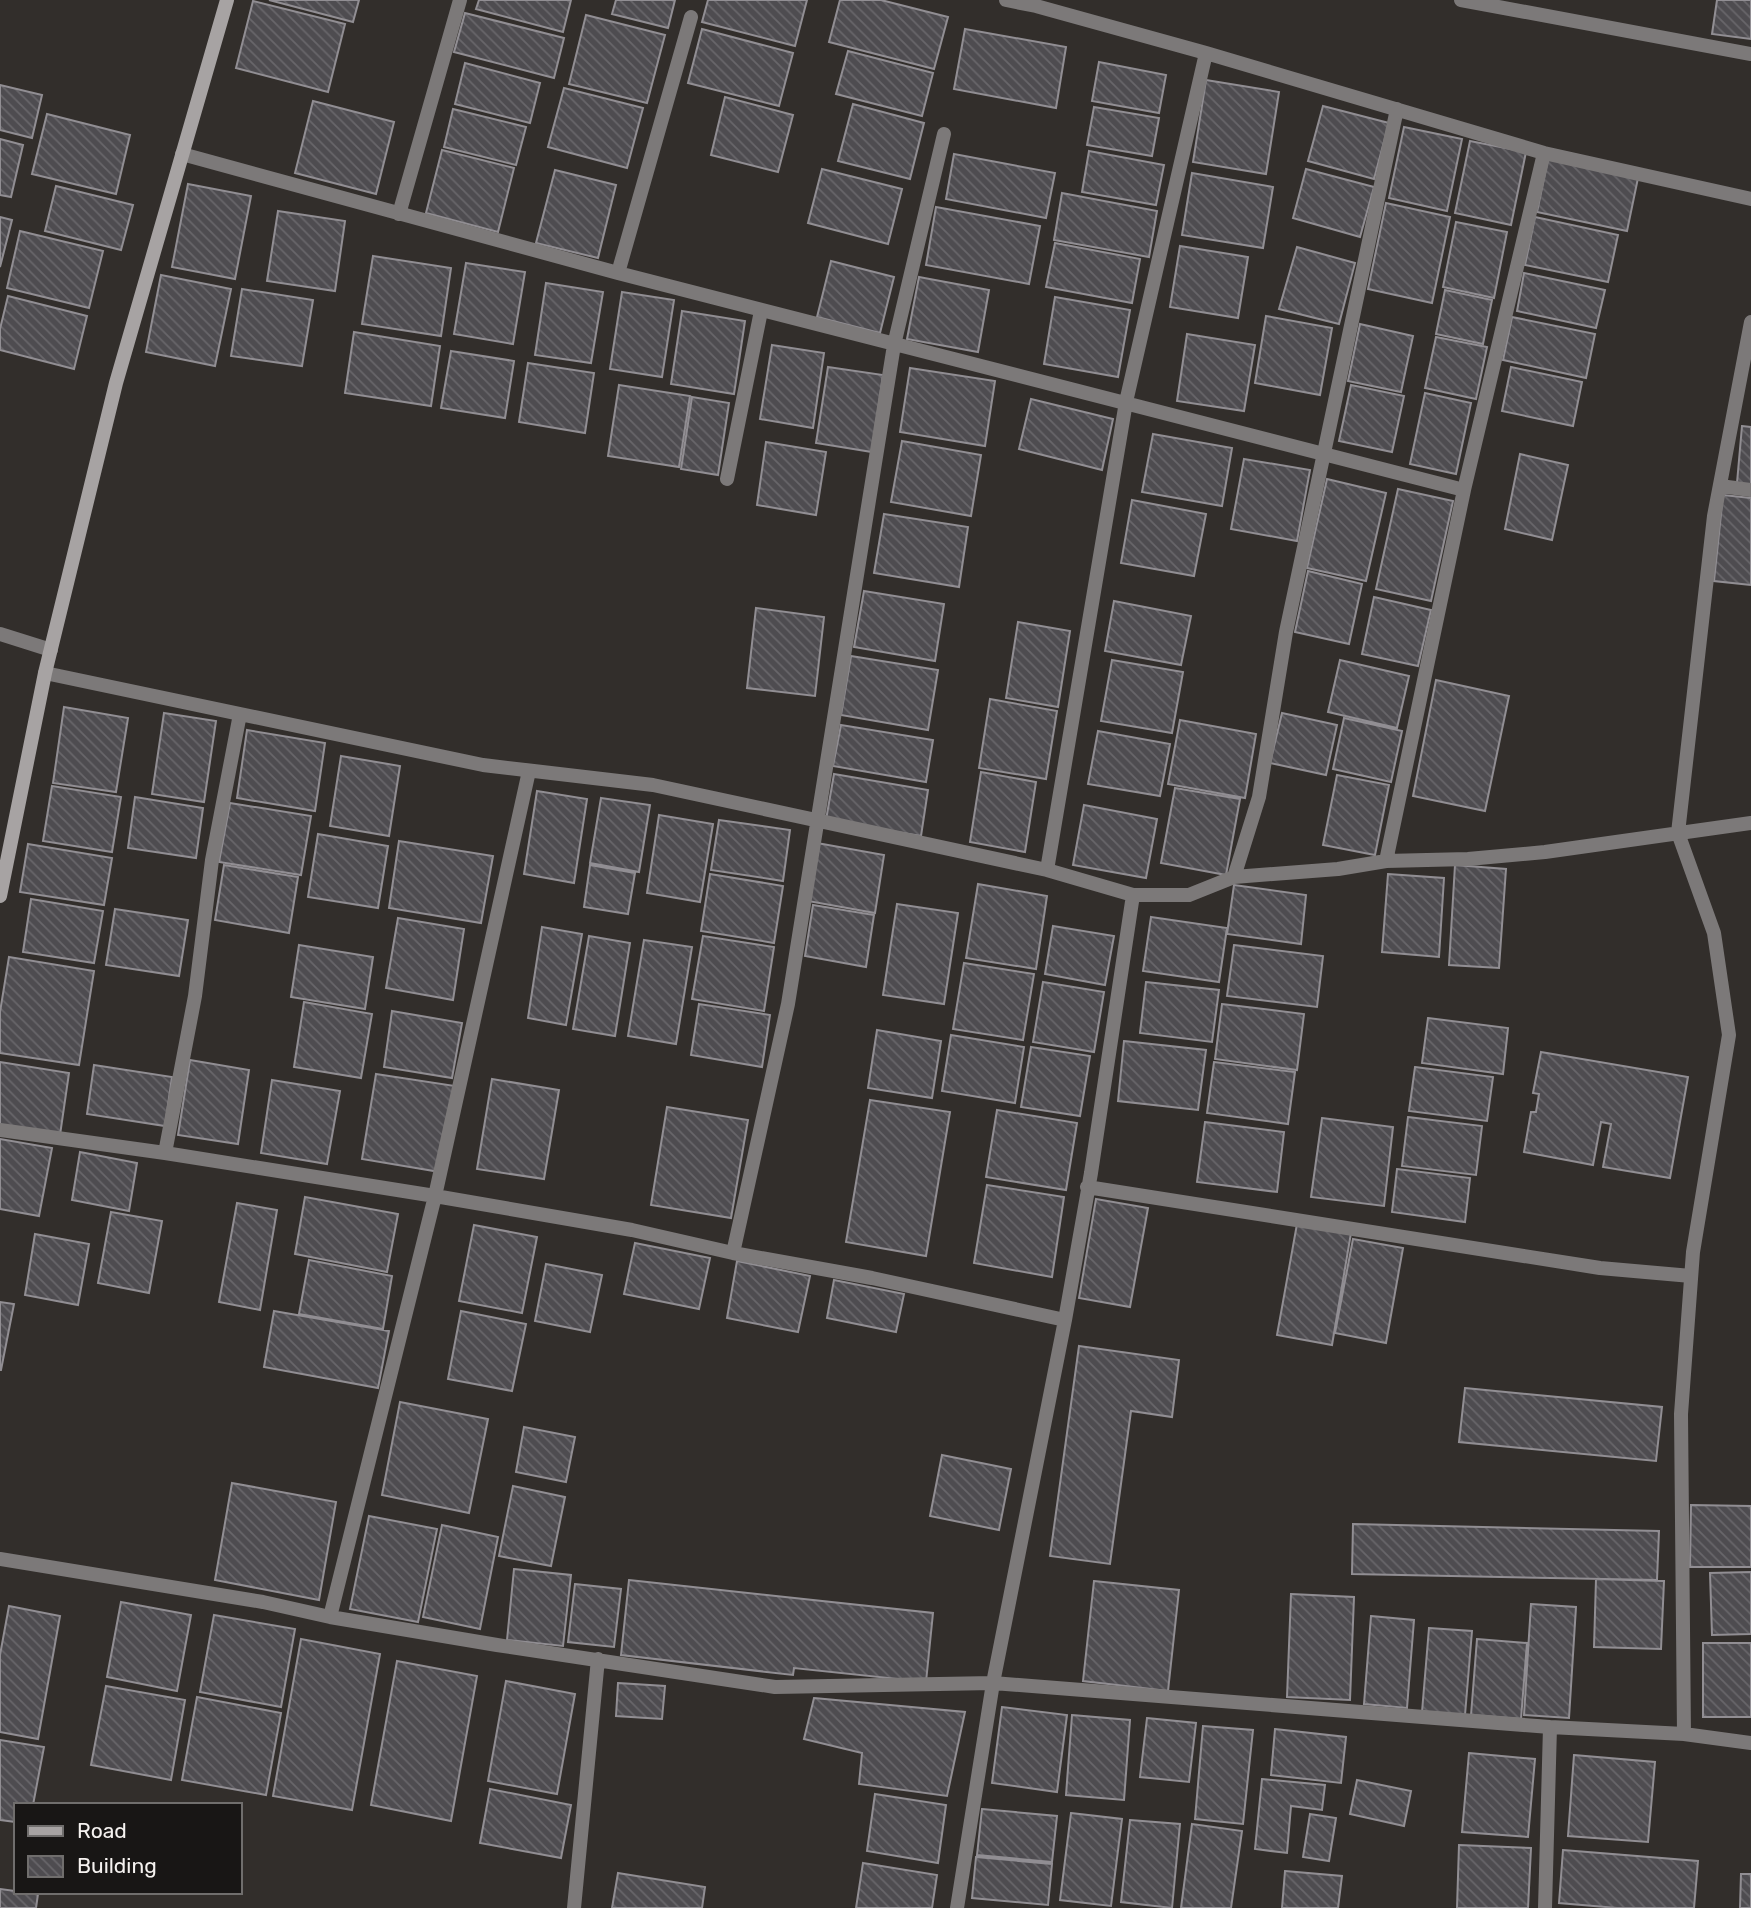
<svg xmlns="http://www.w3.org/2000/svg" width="1751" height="1908" viewBox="0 0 1751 1908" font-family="Rubik,sans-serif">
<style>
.building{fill:url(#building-back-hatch);stroke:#918e93;stroke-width:2}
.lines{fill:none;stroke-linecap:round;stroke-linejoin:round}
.street{stroke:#7c7979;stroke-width:14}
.secondary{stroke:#a7a3a3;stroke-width:14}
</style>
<defs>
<pattern id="building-back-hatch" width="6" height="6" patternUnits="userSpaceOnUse" patternTransform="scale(1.75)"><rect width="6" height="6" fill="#4e4c50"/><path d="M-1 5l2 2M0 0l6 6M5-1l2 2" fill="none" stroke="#68666a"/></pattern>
</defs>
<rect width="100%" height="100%" fill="#322e2b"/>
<!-- building -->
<path class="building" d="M269 0H359L353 22Z
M479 0H571L563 32 476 9Z
M616 0H675L668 28 612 14Z
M708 0H807L795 46 702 22Z
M840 0H881L948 17 934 69 829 42Z
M1717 0H1751V39L1712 34Z
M253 1 345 24 328 92 236 68Z
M465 13 564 38 554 78 454 52Z
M586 15 665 35 647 103 569 84Z
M702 29 793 53 779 106 688 83Z
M965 29 1066 47 1056 108 954 89Z
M848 51 933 73 922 116 836 94Z
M1099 62 1166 75 1159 113 1092 101Z
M465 63 540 83 530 123 455 104Z
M1206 80 1279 92 1266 174 1193 162Z
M0 85 42 95 32 138 0 130Z
M564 88 643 108 627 168 548 147Z
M725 97 793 115 778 172 711 155Z
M313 101 394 122 376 194 295 173Z
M853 104 924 123 910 179 838 161Z
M1323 106 1389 123 1374 179 1308 161Z
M1094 107 1159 118 1152 156 1087 145Z
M453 109 526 127 516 165 444 147Z
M47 114 130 135 116 194 32 174Z
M1404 127 1462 139 1447 211 1389 198Z
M0 139 23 145 11 197 0 195Z
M1470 141 1526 152 1511 225 1455 213Z
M442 150 514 168 498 232 426 213Z
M1089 151 1164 165 1156 205 1082 192Z
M954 154 1055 173 1046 218 946 199Z
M1548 159 1638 178 1627 231 1537 212Z
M822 169 902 189 888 244 808 223Z
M1306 169 1374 187 1360 237 1293 218Z
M555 170 616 185 598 258 536 243Z
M1192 173 1273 187 1263 248 1182 235Z
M188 184 251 196 235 279 172 267Z
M56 186 133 205 121 250 45 231Z
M1062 193 1157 211 1149 257 1054 240Z
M1386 203 1450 217 1432 303 1368 289Z
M936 207 1040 226 1029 284 926 265Z
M278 211 345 221 335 291 267 281Z
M0 217 12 220 0 267Z
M1535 217 1618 235 1608 282 1525 265Z
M1456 222 1507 232 1494 298 1443 287Z
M20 231 103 251 89 308 7 288Z
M1055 243 1140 259 1132 303 1046 287Z
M1180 246 1248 257 1238 318 1170 307Z
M1297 247 1355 263 1339 324 1279 309Z
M373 256 451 268 441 336 362 324Z
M831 261 894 277 880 333 817 317Z
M466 263 525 272 513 344 454 334Z
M1524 273 1605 290 1596 328 1517 311Z
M161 275 231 289 215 366 146 352Z
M919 277 989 290 978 352 907 339Z
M546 283 603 292 591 363 535 355Z
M242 289 313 300 302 366 231 356Z
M1445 290 1492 300 1483 344 1436 334Z
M622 292 674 300 662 377 610 369Z
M8 296 87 316 74 369 0 350V329Z
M1055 297 1130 310 1118 377 1044 364Z
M682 311 745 321 734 394 671 384Z
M1266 316 1332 328 1320 395 1255 383Z
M1512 317 1595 334 1586 378 1503 360Z
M1360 324 1413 336 1401 392 1348 381Z
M354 332 440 346 431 406 345 393Z
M1187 334 1255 345 1244 411 1177 401Z
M1436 337 1487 347 1476 399 1425 388Z
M772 345 824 353 813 428 760 419Z
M451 351 514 361 505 418 441 408Z
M528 363 594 373 585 433 519 422Z
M828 367 883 375 872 452 816 443Z
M1511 367 1582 382 1573 426 1502 411Z
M910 368 995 381 985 446 900 432Z
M619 385 690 396 679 467 608 456Z
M1351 385 1404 396 1392 452 1339 441Z
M1425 393 1471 403 1456 474 1410 464Z
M692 397 729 403 718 475 681 469Z
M1031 399 1113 419 1102 470 1019 449Z
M1742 426 1751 427V485L1737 483Z
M1153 434 1232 448 1222 506 1142 492Z
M902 441 981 455 971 516 891 502Z
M766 442 826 452 816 515 757 505Z
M1520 454 1568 465 1552 540 1505 529Z
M1244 459 1310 470 1297 541 1231 529Z
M1327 479 1386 493 1366 581 1307 568Z
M1398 489 1453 501 1431 601 1376 589Z
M1723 495 1751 498V585L1714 581Z
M1132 500 1206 514 1194 576 1121 563Z
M884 514 968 527 959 587 874 573Z
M1308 571 1362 584 1349 644 1295 632Z
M864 591 944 604 935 661 854 647Z
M1374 597 1431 610 1418 666 1362 654Z
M1114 601 1191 616 1181 665 1105 651Z
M756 608 824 617 815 696 747 688Z
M1018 622 1070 631 1058 707 1006 698Z
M851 656 938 670 928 730 841 715Z
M1112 660 1183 672 1172 733 1101 721Z
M1340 660 1409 676 1397 728 1328 712Z
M1436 680 1509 696 1485 811 1413 796Z
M990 699 1057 711 1046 779 979 768Z
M64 707 128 718 116 792 53 783Z
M164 713 216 721 204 802 152 794Z
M1282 713 1337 725 1326 775 1270 763Z
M1344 718 1402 731 1391 782 1333 769Z
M1180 720 1256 734 1245 798 1168 784Z
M841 725 933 740 926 782 833 766Z
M247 730 325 743 315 811 237 798Z
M1098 731 1170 744 1160 796 1088 784Z
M341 756 400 766 389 836 330 826Z
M981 772 1036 782 1025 852 970 842Z
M834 774 928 790 921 836 826 820Z
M1337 775 1389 785 1375 855 1323 845Z
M52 786 121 797 112 852 43 841Z
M1175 788 1240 799 1226 875 1161 863Z
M537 791 587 799 574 883 524 874Z
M135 797 203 808 196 858 128 848Z
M601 798 650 805 639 872 590 863Z
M230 803 311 816 301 875 219 862Z
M1084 805 1157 819 1146 878 1073 865Z
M659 815 713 824 700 902 647 893Z
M719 820 790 830 783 881 711 870Z
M318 834 388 846 378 908 308 897Z
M399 841 493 856 481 923 389 908Z
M817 843 884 855 875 913 808 901Z
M28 844 112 858 104 905 20 892Z
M224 865 298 877 289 933 215 920Z
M590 865 635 873 628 914 584 907Z
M1455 865 1506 869 1499 968 1449 965Z
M710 874 783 886 774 943 701 931Z
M1388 874 1444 878 1439 957 1382 952Z
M978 884 1047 896 1036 969 966 958Z
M1234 885 1306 895 1301 944 1227 934Z
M31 899 103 911 94 963 23 952Z
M897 904 958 913 944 1004 883 995Z
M813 905 874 915 866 967 805 956Z
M115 909 188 920 179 976 106 965Z
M1151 917 1227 928 1219 982 1143 971Z
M398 918 464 929 453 1000 386 988Z
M1053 926 1114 936 1105 985 1045 974Z
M542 927 582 934 566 1025 528 1018Z
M589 936 630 943 615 1036 573 1029Z
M703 936 774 947 764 1011 692 999Z
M644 940 692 947 676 1044 628 1036Z
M299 945 373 957 365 1009 291 997Z
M1234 945 1323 956 1317 1007 1227 996Z
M9 957 94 971 79 1065 0 1053V1012Z
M964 963 1034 974 1023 1040 953 1029Z
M1043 982 1104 992 1094 1052 1033 1042Z
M1146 982 1219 990 1212 1042 1140 1033Z
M304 1002 372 1014 361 1078 294 1067Z
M699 1004 770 1015 762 1067 691 1055Z
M1222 1004 1304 1014 1297 1070 1215 1059Z
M392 1011 462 1023 452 1078 384 1067Z
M1428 1018 1508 1028 1503 1074 1422 1063Z
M877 1030 941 1041 932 1098 868 1088Z
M951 1035 1024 1047 1015 1103 942 1091Z
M1124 1041 1206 1050 1198 1110 1118 1101Z
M1031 1047 1090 1056 1080 1116 1021 1107Z
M1541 1052 1688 1077 1670 1178 1603 1167 1611 1124 1601 1122 1593 1165 1524 1152 1531 1112H1536L1539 1094 1533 1093Z
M190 1060 249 1070 238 1144 178 1135Z
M0 1062 69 1073 60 1135 0 1126Z
M1214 1062 1295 1072 1288 1124 1207 1113Z
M94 1065 172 1077 165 1126 87 1114Z
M1415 1067 1493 1077 1487 1121 1409 1111Z
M376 1074 455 1086 440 1172 362 1159Z
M492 1079 559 1090 544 1179 477 1169Z
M272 1080 340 1091 327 1164 261 1153Z
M870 1100 950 1112 926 1256 846 1242Z
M667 1107 748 1120 731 1218 651 1205Z
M997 1110 1077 1123 1066 1190 986 1177Z
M1408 1117 1482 1126 1476 1175 1402 1166Z
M1322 1118 1393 1127 1384 1206 1311 1197Z
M1205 1122 1284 1132 1277 1192 1197 1182Z
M0 1139 52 1148 39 1216 0 1209Z
M80 1152 137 1163 129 1211 72 1200Z
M1397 1169 1470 1178 1465 1222 1392 1212Z
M987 1185 1064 1197 1052 1277 974 1263Z
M305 1197 398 1214 387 1272 295 1254Z
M1096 1199 1148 1208 1130 1307 1079 1298Z
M237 1203 277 1210 260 1310 219 1302Z
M111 1212 162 1221 149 1293 98 1283Z
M1297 1224 1351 1233 1332 1345 1277 1335Z
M474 1225 537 1237 522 1313 459 1301Z
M35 1234 89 1244 78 1305 25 1295Z
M1353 1239 1403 1248 1386 1343 1335 1333Z
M635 1243 710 1258 699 1309 624 1294Z
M309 1260 392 1276 383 1329 299 1314Z
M737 1261 810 1276 798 1332 727 1318Z
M546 1264 602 1275 590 1332 535 1321Z
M834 1280 904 1294 896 1332 827 1318Z
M0 1302 14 1304 1 1370H0Z
M274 1311 389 1331 378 1388 264 1367Z
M461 1311 526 1324 512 1391 448 1379Z
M1079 1346 1179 1360 1172 1417 1131 1411 1110 1564 1050 1556Z
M1465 1388 1662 1407 1656 1461 1459 1442Z
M400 1402 488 1419 469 1513 382 1495Z
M524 1427 575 1437 566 1482 516 1472Z
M942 1455 1011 1469 999 1530 930 1516Z
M232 1483 336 1502 319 1600 215 1580Z
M513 1486 565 1497 551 1566 499 1556Z
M1691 1505 1751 1506V1567H1690Z
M369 1516 437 1529 418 1622 350 1609Z
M1353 1524 1659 1531 1657 1580 1352 1574Z
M442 1525 498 1537 480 1629 423 1617Z
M514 1569 571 1575 563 1646 507 1640Z
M1751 1572V1634L1712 1635 1710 1573Z
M1596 1579 1664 1581 1661 1649 1594 1647Z
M629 1580 933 1613 926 1682 794 1668 793 1675 621 1655Z
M1094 1581 1179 1590 1168 1691 1083 1681Z
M575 1584 621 1589 614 1647 568 1642Z
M1291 1594 1354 1597 1350 1700 1287 1697Z
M121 1602 191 1615 177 1691 107 1677Z
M1531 1604 1576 1607 1569 1718 1524 1715Z
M9 1606 60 1616 38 1739 0 1732V1655Z
M214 1615 295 1629 281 1707 200 1692Z
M1371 1616 1414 1620 1407 1708 1364 1704Z
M1429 1628 1472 1631 1465 1715 1422 1712Z
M301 1639 380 1654 352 1810 273 1796Z
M1477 1639 1527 1643 1521 1719 1471 1715Z
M1703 1643H1751V1717H1703Z
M397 1661 477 1676 451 1821 371 1805Z
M506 1681 575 1694 557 1794 488 1781Z
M618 1683 665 1686 662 1719 616 1716Z
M106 1686 185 1700 171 1780 91 1765Z
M197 1697 281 1713 266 1795 182 1780Z
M814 1698 965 1712 947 1796 859 1784 862 1753 804 1739Z
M1002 1707 1067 1715 1057 1792 992 1783Z
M1072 1715 1130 1720 1124 1800 1066 1795Z
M1147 1718 1196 1723 1189 1782 1140 1777Z
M1203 1726 1253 1730 1243 1824 1195 1819Z
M1275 1729 1346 1737 1341 1783 1271 1775Z
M0 1740 44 1747 33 1805H16V1822L0 1820Z
M1469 1753 1535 1759 1528 1837 1462 1832Z
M1574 1755 1655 1762 1648 1842 1568 1836Z
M1262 1779 1325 1785 1322 1810 1291 1806 1287 1853 1255 1849Z
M1357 1780 1411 1791 1404 1826 1350 1814Z
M490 1789 571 1805 561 1858 480 1843Z
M875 1794 946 1805 938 1863 867 1851Z
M982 1809 1057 1816 1052 1862 977 1855Z
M1071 1813 1122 1819 1111 1906 1060 1900Z
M1310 1814 1336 1818 1329 1861 1303 1857Z
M1130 1820 1180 1824 1172 1908 1121 1902Z
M1192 1824 1242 1831 1231 1908H1181Z
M1459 1845 1531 1848 1528 1908H1457Z
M1563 1850 1698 1861 1694 1908H1617L1559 1903Z
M976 1857 1052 1864 1048 1905 972 1898Z
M863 1863 937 1875 932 1908H856Z
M1285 1871 1342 1876 1338 1908H1282Z
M618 1873 705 1887 702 1908H612Z
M1741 1874H1751V1908H1740Z
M0 1889 38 1894 36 1908H0Z"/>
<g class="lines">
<!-- street -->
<path class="street" d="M1006 0 1036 6 1206 53 1544 153 1751 199
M1461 0 1751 54
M182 154 618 273 1464 490 1386 861
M399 214 460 0
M618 273 691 17
M727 479 761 311
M1720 486 1751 490
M1464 490 1544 153
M0 634 51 650
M45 673 483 765 653 785 1047 870 1133 895H1189L1234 877 1338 869 1386 861 1468 859 1545 852 1751 823
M1047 870 1126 402 1206 53
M1234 877 1259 797 1286 632 1397 109
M0 1130 165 1153 435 1196 632 1230 733 1253 872 1278 1065 1320 1091 1173 1133 895
M165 1153 195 996 212 860 240 714
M1087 1187 1600 1268 1691 1276
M733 1253 788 1004 894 345 944 134
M0 1559 263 1602 330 1617 497 1645 775 1687 993 1683 1550 1727 1684 1734 1751 1743
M330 1617 435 1196 529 771
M1684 1734 1681 1414 1693 1252 1729 1035 1714 933 1678 833 1714 516 1751 322
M574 1908 598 1659
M957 1908 993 1683 1065 1320
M1545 1908 1550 1727"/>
<!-- secondary -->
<path class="secondary" d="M0 896 45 673 116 383 227 0"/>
</g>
<!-- legend -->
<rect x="14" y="1803" width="228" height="91" fill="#181615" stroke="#706e6d" stroke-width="2"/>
<rect x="28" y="1826" width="35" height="10" fill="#a7a3a3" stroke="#706e6d" stroke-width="2"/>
<text x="77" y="1838" font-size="21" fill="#f5f2f0">Road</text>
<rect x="28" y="1856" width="35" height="21" fill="url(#building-back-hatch)" stroke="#706e6d" stroke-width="2"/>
<text x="77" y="1873" font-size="21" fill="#f5f2f0">Building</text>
</svg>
